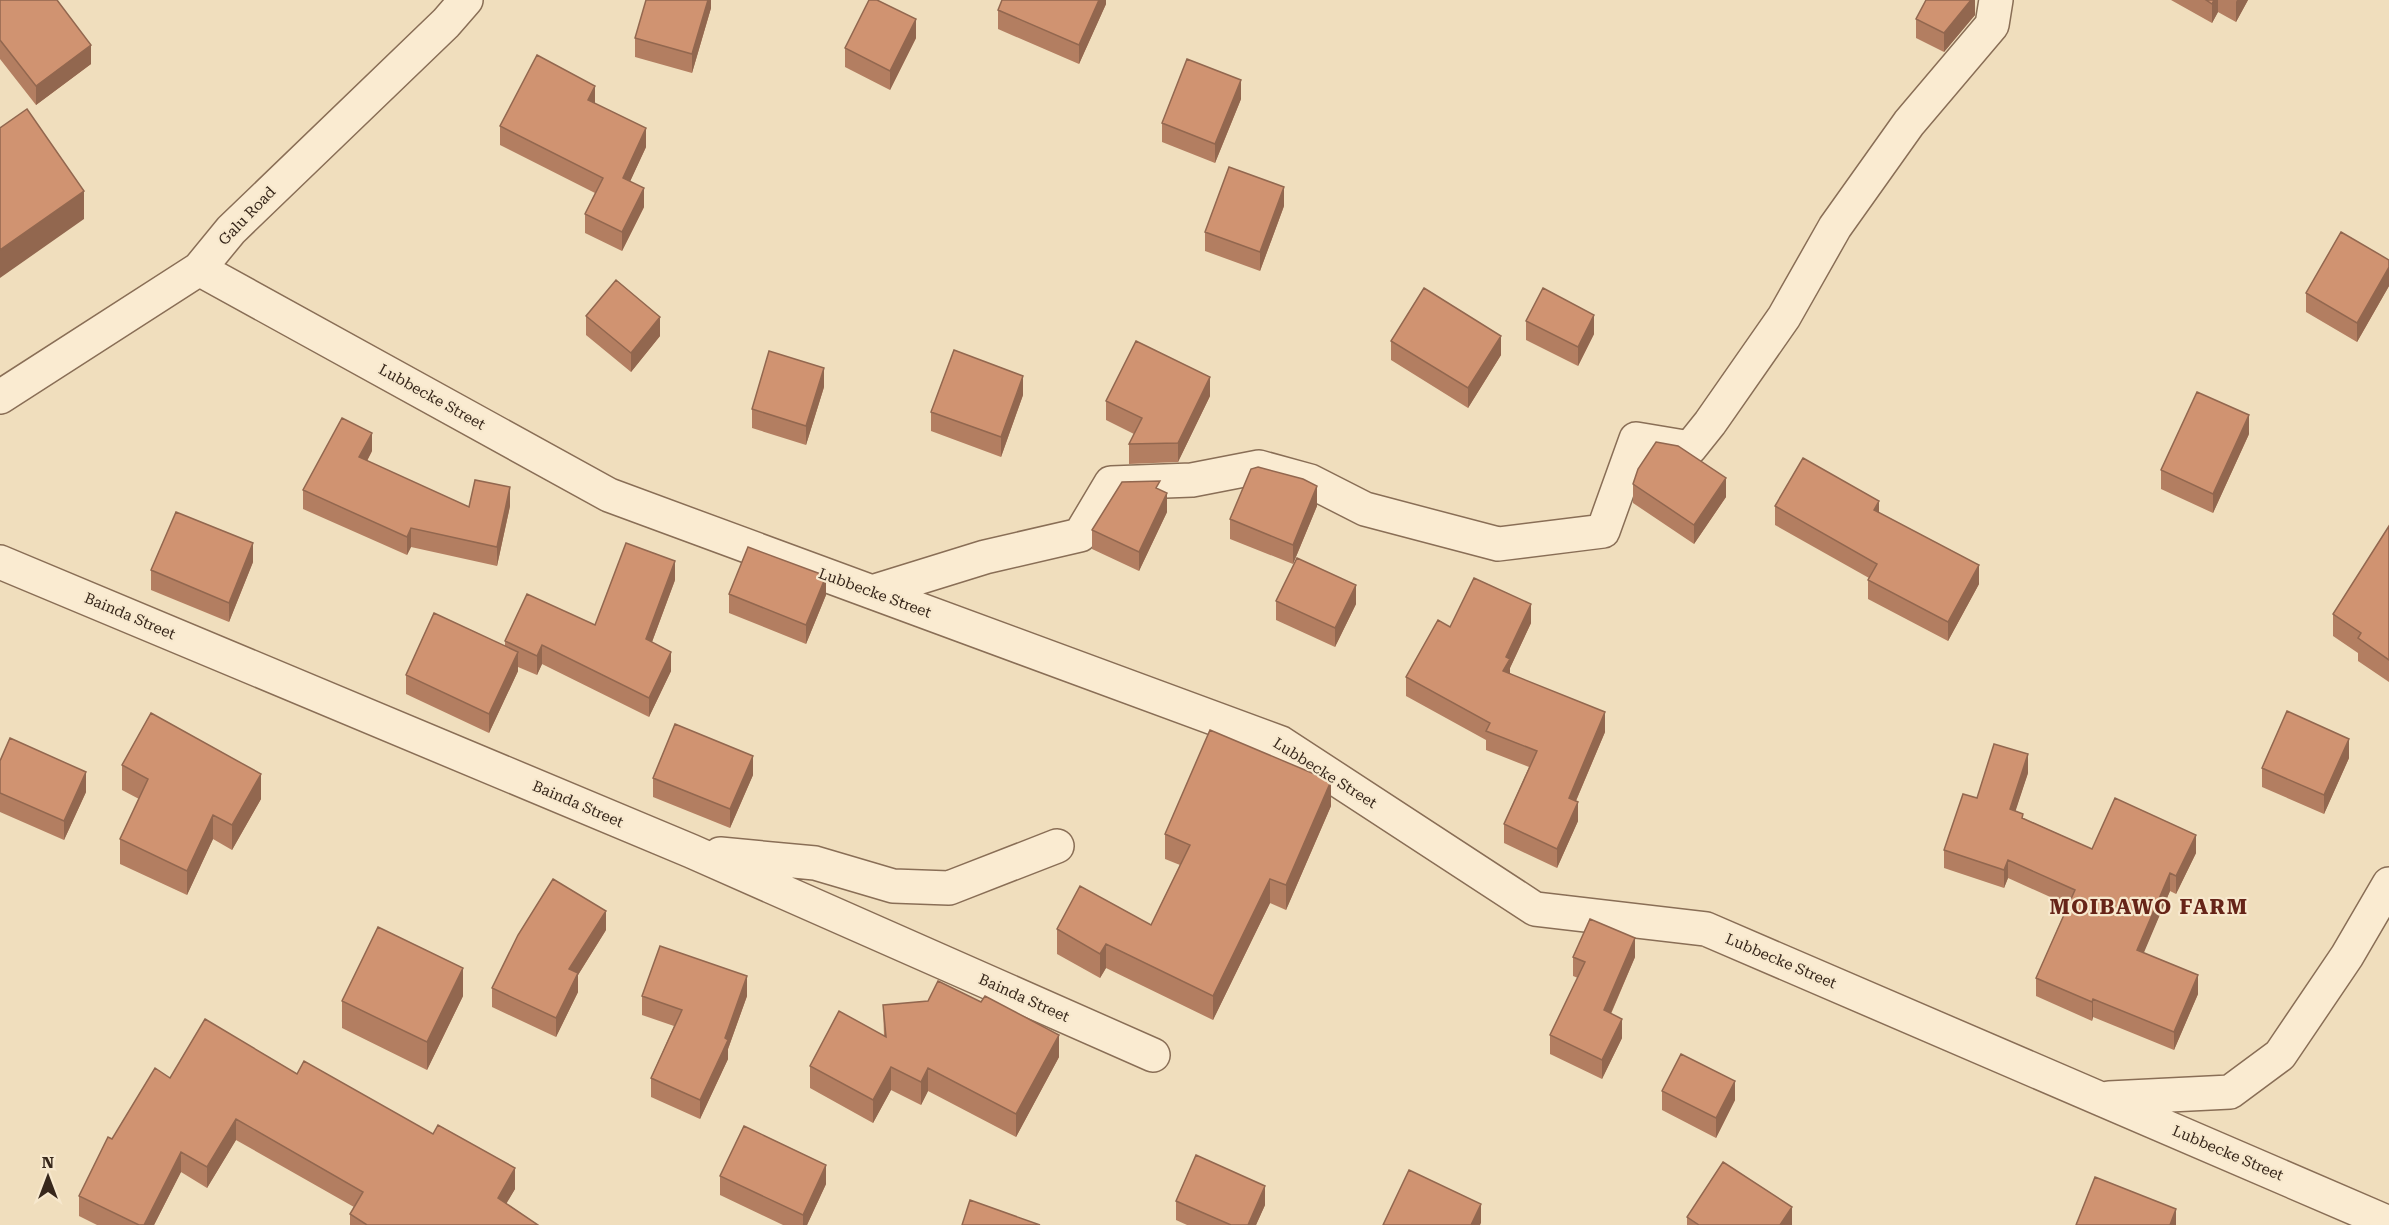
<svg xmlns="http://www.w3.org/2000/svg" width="2389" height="1225" viewBox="0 0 2389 1225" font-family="'Roboto Serif',serif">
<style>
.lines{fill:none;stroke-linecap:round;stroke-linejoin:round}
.minor-casing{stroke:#896e56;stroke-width:36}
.minor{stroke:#faebd1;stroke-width:33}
.wall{fill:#b37e61}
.shaded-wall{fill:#92674f}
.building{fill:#d09371;stroke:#92674f;stroke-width:1.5}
.labels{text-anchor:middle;stroke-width:4.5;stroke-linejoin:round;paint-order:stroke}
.street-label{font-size:15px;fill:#37271b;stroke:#f7e8cd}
.district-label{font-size:21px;font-weight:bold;letter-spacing:1.5px;fill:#662418;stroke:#f7e8cd}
</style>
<rect width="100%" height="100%" fill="#f0debd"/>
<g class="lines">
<!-- minor casing -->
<g class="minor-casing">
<path id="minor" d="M199 269 609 495 1281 743 1535 909 1706 929 2389 1223
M0 397 199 269 231 230 446 23 466 0
M0 562 691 851 1153 1055
M872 592 985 557 1080 535 1111 483 1192 480 1259 467 1310 481 1365 509 1498 544 1603 531 1636 439 1690 448 1710 423 1784 317 1835 227 1909 123 1992 25 1996 0
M720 854 815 863 893 886 949 888 1057 846
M2109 1098 2230 1092 2280 1055 2347 956 2389 884"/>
</g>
<!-- minor -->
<use href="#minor" class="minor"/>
</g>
<!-- wall -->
<path class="wall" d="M0 0 91 64 36 105 0 59Z
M711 0V8L692 73 635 57V38Z
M1106 0V4L1079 64 998 29V10Z
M1975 0V15L1944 52 1916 38V19Z
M2171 0H2248L2236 22 2218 12 2212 23Z
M916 38 890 90 845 67V48Z
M1241 99 1215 163 1162 142V123Z
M500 126 646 147 630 181 644 207 622 251 585 233V214L595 193 500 145Z
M1284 206 1260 271 1205 251V232Z
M2389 260V286L2357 342 2306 312V293Z
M586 316 660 336 631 372 586 335Z
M1526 321 1594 334 1578 366 1526 340Z
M1391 341 1501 355 1468 408 1391 360Z
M824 387 806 445 752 428V409Z
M1023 395 1001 457 931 431V412Z
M1210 396 1178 462 1129 464V444L1134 434 1106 420V401Z
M2249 434 2213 513 2161 489V470Z
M372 451 367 461 469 507 510 506 497 566 411 547 407 555 303 509V490Z
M1633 484 1726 497 1694 544 1633 503Z
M1317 506 1293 564 1230 539V519Z
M1775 506 1879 513 1979 584 1948 641 1868 599V580L1869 578 1775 525Z
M1167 512 1139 571 1092 549V530Z
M2389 526V682L2358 661V653L2333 636V614Z
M253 562 229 622 151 590V570Z
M675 580 652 642 671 671 649 717 542 664 537 675 518 667V671L489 733 406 694V675L505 646V641L595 625Z
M729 594 826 595 806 644 729 613Z
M1276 601 1356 604 1335 647 1276 620Z
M1531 623 1510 668V673L1605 732 1576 801 1578 821 1557 868 1504 843V824L1529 767 1486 750V740L1406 696V677L1450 627Z
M2349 758 2324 814 2262 787V768Z
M0 761 86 792 64 840 0 812Z
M122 765 261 799 232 850 213 839 187 895 120 864V839L139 799 122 790Z
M2028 773 2015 811 2023 818 2092 849 2196 853 2176 894 2170 891 2143 953 2198 994 2174 1050 2093 1017 2092 1021 2036 996V978L2068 905 2008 878 2004 888 1944 868V850L1977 798Z
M753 775 730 828 653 797V778Z
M1331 806 1286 910 1270 903 1213 1020 1106 968 1100 978 1057 954V929L1151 925 1180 865 1165 859V834Z
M606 930 578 975V992L556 1037 492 1007V988Z
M1573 957H1635L1611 1014 1622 1038 1602 1079 1550 1054V1035L1578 978 1573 976Z
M463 996 427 1070 342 1028V1001Z
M642 996H747L728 1049V1059L700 1119 651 1097V1078L674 1026 642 1015Z
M883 1005 1059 1057 1016 1137 928 1091 921 1105 891 1090 873 1123 810 1088V1066L884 1036Z
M297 1074 515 1189 506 1203 538 1225H350V1214L354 1207 236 1140 207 1188 181 1172 154 1225H97L79 1216V1196L112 1139 170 1078Z
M1662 1091 1735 1100 1716 1138 1662 1110Z
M720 1176 826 1184 807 1225H783L720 1195Z
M1176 1201 1265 1205 1256 1225H1187L1176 1220Z
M1687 1217 1792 1225H1687Z"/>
<!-- shaded-wall -->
<path class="shaded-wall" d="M708 0H711V8L692 73V54Z
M1099 0H1106V4L1079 64V45Z
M1971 0H1975V15L1944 52V33Z
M2214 0H2218V12L2212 23V4Z
M2237 0H2248L2236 22V2Z
M916 19V38L890 90V71Z
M91 45V64L36 105V86Z
M1241 80V99L1215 163V144Z
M595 86V105L588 100Z
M646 128V147L623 197V178Z
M1284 187V206L1260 271V252Z
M644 188V207L622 251V232Z
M84 191V219L0 278V250Z
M2389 267V286L2357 342V323Z
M1594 315V334L1578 366V347Z
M660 317V336L631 372V353Z
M1501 336V355L1468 408V388Z
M824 368V387L806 445V426Z
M1023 376V395L1001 457V437Z
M1210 377V396L1178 462V443Z
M2249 415V434L2213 513V494Z
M372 433V451L359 476V457Z
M1726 478V497L1694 544V525Z
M1317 486V506L1293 564V545Z
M510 487V506L497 566V547Z
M1167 493V512L1139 571V552Z
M1879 501V520L1874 510Z
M411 528V547L407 555V537Z
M253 543V562L229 622V603Z
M675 561V580L646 658V639Z
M1979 565V584L1948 641V622Z
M826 576V595L806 644V625Z
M1356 585V604L1335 647V628Z
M1531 604V623L1510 668V678L1503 671 1506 657Z
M542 645V664L537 675V656Z
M518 652V671L489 733V714Z
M671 652V671L649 717V698Z
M1605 712V732L1569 817V798Z
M2349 739V758L2324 814V795Z
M2028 754V773L2010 828V809Z
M753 756V775L730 828V809Z
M86 772V792L64 840V821Z
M261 774V799L232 850V825Z
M1331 781V806L1286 910V885Z
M1578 802V821L1557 868V849Z
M213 815V839L187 895V871Z
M2196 835V853L2176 894V876Z
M2008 860V878L2004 888V870Z
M2170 873V891L2137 969V950Z
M1270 879V903L1213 1020V996Z
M606 911V930L578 975V992L556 1037V1018L569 969Z
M1635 938V957L1604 1029V1010Z
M1106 944V968L1100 978V954Z
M463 968V996L427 1070V1042Z
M2198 975V994L2174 1050V1032Z
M747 976V996L728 1049V1059L700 1119V1100L725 1038Z
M2093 999V1017L2092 1021V1002Z
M1622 1019V1038L1602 1079V1060Z
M1059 1035V1057L1016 1137V1114Z
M891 1067V1090L873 1123V1100Z
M928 1068V1091L921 1105V1082Z
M1735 1081V1100L1716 1138V1118Z
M236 1119V1140L207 1188V1167Z
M181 1152V1172L154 1225H144Z
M826 1165V1184L807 1225H803V1215Z
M515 1168V1189L498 1218V1198Z
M1265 1186V1205L1256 1225H1248Z
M1481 1204V1223L1480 1225H1471Z
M1792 1207V1225H1780Z
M2176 1209V1225H2170Z"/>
<!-- building -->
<path class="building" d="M0 0H57L91 45 36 86 0 40Z
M646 0H708L692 54 635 38Z
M869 0H877L916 19 890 71 845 48Z
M1002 0H1099L1079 45 998 10Z
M1926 0H1971L1944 33 1916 19Z
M2206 0H2214L2212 4Z
M537 55 595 86 588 100 646 128 623 178 644 188 622 232 585 214 603 178 500 126Z
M1187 59 1241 80 1215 144 1162 123Z
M27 109 84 191 0 250V128Z
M1229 167 1284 187 1260 252 1205 232Z
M2341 232 2389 260V267L2357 323 2306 293Z
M616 280 660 317 631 353 586 316Z
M1424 288 1501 336 1468 388 1391 341Z
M1543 288 1594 315 1578 347 1526 321Z
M1136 341 1210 377 1178 443 1129 444 1142 418 1106 401Z
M954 350 1023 376 1001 437 931 412Z
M769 351 824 368 806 426 752 409Z
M2197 392 2249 415 2213 494 2161 470Z
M342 418 372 433 359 457 469 507 475 480 510 487 497 547 411 528 407 537 303 490Z
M1656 442 1678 446 1726 478 1694 525 1633 484 1638 469Z
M1803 458 1879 501 1874 510 1979 565 1948 622 1868 580 1877 564 1775 506Z
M1258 467 1303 479 1317 486 1293 545 1230 519 1251 469Z
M1160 481 1156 488 1167 493 1139 552 1092 530 1122 482Z
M176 512 253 543 229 603 151 570Z
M2389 526V660L2358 638 2361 633 2333 614Z
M626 543 675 561 646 639 671 652 649 698 542 645 537 656 505 641 527 594 595 625Z
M748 547 826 576 806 625 729 594Z
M1297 558 1356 585 1335 628 1276 601Z
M1474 578 1531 604 1506 657 1510 659 1503 671 1605 712 1569 798 1578 802 1557 849 1504 824 1537 751 1486 731 1490 723 1406 677 1438 620 1450 627Z
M434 613 518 652 489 714 406 675Z
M2287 711 2349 739 2324 795 2262 768Z
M151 713 261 774 232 825 213 815 187 871 120 839 148 779 122 765Z
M675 724 753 756 730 809 653 778Z
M1210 730 1331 781 1286 885 1270 879 1213 996 1106 944 1100 954 1057 929 1080 886 1151 925 1190 845 1165 834Z
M10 738 86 772 64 821 0 793V761Z
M1994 744 2028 754 2010 809 2023 814 2022 818 2092 849 2115 798 2196 835 2176 876 2170 873 2137 950 2198 975 2174 1032 2093 999 2092 1002 2036 978 2075 890 2008 860 2004 870 1944 850 1963 794 1977 798Z
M553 879 606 911 569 969 578 973 556 1018 492 988 518 935Z
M1590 919 1635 938 1604 1010 1622 1019 1602 1060 1550 1035 1585 962 1573 957Z
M378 927 463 968 427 1042 342 1001Z
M660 946 747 976 725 1038 728 1040 700 1100 651 1078 682 1010 642 996Z
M938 981 981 1002 985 996 1059 1035 1016 1114 928 1068 921 1082 891 1067 873 1100 810 1066 839 1011 886 1037 883 1005 928 1001Z
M205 1019 297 1074 304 1061 433 1134 438 1125 515 1168 498 1198 538 1225H367L350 1214 363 1192 236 1119 207 1167 181 1152 144 1225H139L79 1196 108 1137 112 1139 155 1068 170 1078Z
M1681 1054 1735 1081 1716 1118 1662 1091Z
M744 1126 826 1165 803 1215 720 1176Z
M1196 1155 1265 1186 1248 1225H1231L1176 1201Z
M1723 1162 1792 1207 1780 1225H1699L1687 1217Z
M1409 1170 1481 1204 1471 1225H1383Z
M2095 1177 2176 1209 2170 1225H2076Z
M970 1200 1040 1225H962Z"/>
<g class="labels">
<!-- street labels -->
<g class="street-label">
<text transform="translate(247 216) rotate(-46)" y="5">Galu Road</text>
<text transform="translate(432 397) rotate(29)" y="5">Lubbecke Street</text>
<text transform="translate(875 593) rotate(20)" y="5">Lubbecke Street</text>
<text transform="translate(130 616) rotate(23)" y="5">Bainda Street</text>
<text transform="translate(1325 773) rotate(32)" y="5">Lubbecke Street</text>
<text transform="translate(578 804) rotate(23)" y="5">Bainda Street</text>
<text transform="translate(1781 961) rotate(23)" y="5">Lubbecke Street</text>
<text transform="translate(1024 998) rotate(24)" y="5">Bainda Street</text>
<text transform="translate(2228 1153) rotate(23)" y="5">Lubbecke Street</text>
</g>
<!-- district labels -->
<g class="district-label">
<text x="2149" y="914">MOIBAWO FARM</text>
</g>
</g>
<!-- north arrow -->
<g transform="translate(48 1177)" stroke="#f7e8cd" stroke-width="4.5" paint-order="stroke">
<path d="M0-4.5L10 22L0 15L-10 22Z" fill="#37271b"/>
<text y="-9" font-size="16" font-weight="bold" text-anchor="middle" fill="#37271b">N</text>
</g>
</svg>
